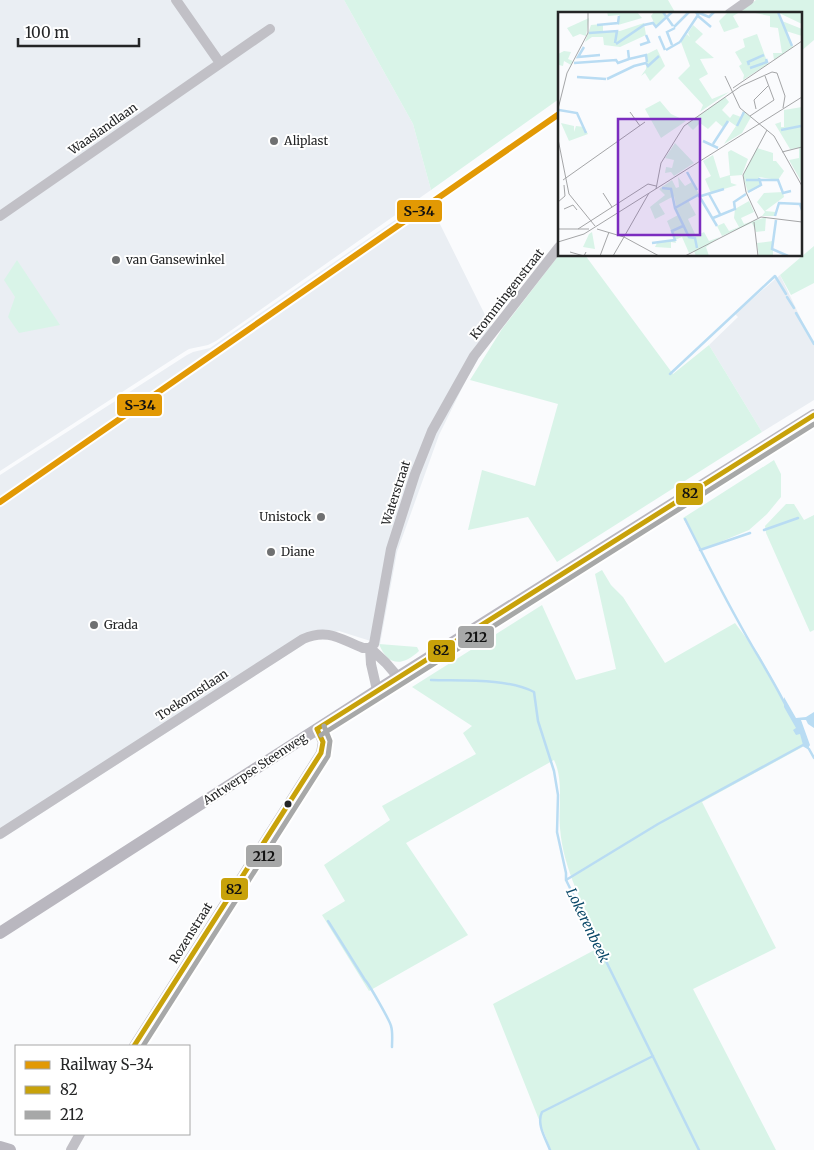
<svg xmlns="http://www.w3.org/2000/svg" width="814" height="1150" viewBox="0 0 814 1150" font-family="Merriweather,serif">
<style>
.built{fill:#eaeef3}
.green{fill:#d9f4e8}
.water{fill:#b9dcf3}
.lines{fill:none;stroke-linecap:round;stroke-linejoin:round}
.stream{stroke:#b9dcf3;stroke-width:2.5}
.minor{stroke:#c1c0c6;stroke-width:10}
.major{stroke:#b9b7bf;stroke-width:12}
.bus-1-casing{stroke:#fff;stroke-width:9}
.bus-2-casing{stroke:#fff;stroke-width:9}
.bus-1{stroke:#c8a20a;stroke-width:5}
.bus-2{stroke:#a7a8a8;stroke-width:5}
.rail-1-casing{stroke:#fff;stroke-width:10}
.rail-1{stroke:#e29904;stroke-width:6}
.poi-dot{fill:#6f7071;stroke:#fff;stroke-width:2}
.bus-dot{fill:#242526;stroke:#fff;stroke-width:2}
.labels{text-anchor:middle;stroke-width:4;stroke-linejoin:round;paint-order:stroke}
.street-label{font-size:12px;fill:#242526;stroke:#fff}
.poi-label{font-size:12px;fill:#242526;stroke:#fff;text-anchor:start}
.water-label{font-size:14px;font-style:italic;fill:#0a4868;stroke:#fff}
.inset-river{fill:none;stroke:#b9dcf3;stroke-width:2.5}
.inset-road{fill:none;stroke:#a4a5a7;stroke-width:1}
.view{fill:#7b2cbf;fill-opacity:0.15;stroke:#7b2cbf;stroke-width:2.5}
.inset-edge{fill:none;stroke:#242526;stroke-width:2.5}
.line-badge{stroke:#fff;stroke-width:2}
.pale-badge-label{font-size:14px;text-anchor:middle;font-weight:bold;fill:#111}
</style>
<rect width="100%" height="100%" fill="#fafbfd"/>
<!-- built -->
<path class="built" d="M0 0H344L413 124 431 190 216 341 208 345 189 349 184 352 0 471Z
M427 198 494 333 468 376 439 435 397 552 380 644 339 631 315 637 0 840V475L187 355 193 352 210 348Z
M780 275 814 346V400L762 432 709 345 738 317 735 314Z"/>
<!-- green -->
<path class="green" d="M344 0H668L676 14H559V99L431 190 413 124Z
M756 0H814V40L800 52V14H737Z
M814 246V283L791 295 780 275Z
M559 255H585L673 374 709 345 762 432 557 562 528 517 468 530 482 470 535 486 558 404 470 380 502 329Z
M17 260 60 325 19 333 8 317 15 297 4 280Z
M774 460 781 474V497L767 514 749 530 701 550 683 518Z
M786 504H794L804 520 814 515V630L810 632 766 533 765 526Z
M602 570 611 585 623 597 665 663 735 623 759 655 808 744 702 802 776 948 693 989 776 1150H551L493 1004 602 946C585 908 563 870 560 828 558 806 564 781 554 760L406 843 468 935 369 991 322 915 345 901 324 865 390 820 382 806 476 754 463 733 472 726 412 687 542 605 576 680 616 669 595 574Z
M379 644 417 647 419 651C403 666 388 667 379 644Z"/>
<!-- water -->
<path class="water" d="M784 697 796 718 806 717 814 712V728L808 724 806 720H801L810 745 808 748 803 745 800 734 796 735 793 730 796 728 784 707Z"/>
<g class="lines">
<!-- stream -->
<path class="stream" d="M787 297 794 308
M796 313 814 344
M670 374 775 276 786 294
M685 519C702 553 719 587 738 621 753 649 771 676 785 704
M764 530 798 518
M700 550 750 533
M431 680C462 681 507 678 534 692L538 721 554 771 558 795 557 832 566 873V880L699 1150
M809 749 814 758
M566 880 658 824 803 745 808 748
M328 921 365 980C369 984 390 1021 391 1026 393 1032 392 1040 392 1047
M550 1150C546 1139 536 1124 542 1112L653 1056"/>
<!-- minor -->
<path class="minor" d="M176 0 220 63
M729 14 749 0
M0 216 270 29
M370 648 374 644 391 549 415 474 432 431 474 356 559 247
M370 648 371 664 377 690
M0 834 303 639C328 628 340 639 363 648H370L386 663 398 677
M134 1046 321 753 323 742 317 729
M71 1150 80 1134"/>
<!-- major -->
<path class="major" d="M0 933 398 677 814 415
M0 1147 10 1150"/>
<!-- bus-1 casing -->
<g class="bus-1-casing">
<path id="bus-1" d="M317 729 814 415
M134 1046 321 753 323 742 317 729"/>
</g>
<!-- bus-2 casing -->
<g class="bus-2-casing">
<path id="bus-2" d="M321 735 814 424
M143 1046 328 756 330 741 324 726"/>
</g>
<!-- bus-1 -->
<use href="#bus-1" class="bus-1"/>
<!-- bus-2 -->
<use href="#bus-2" class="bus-2"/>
<!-- rail-1 casing -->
<g class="rail-1-casing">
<path id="rail-1" d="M0 502 559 114"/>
</g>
<!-- rail-1 -->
<use href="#rail-1" class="rail-1"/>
</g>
<!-- markers -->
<g class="poi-dot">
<circle cx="274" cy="141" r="5"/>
<circle cx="116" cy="260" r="5"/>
<circle cx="321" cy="517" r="5"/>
<circle cx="271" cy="552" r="5"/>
<circle cx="94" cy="625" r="5"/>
</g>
<circle class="bus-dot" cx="288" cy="804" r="4.5"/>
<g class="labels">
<!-- street labels -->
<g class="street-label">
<text transform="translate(103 129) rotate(-35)" y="4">Waaslandlaan</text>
<text transform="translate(507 294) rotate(-52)" y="4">Krommingenstraat</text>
<text transform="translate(396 493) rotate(-72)" y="4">Waterstraat</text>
<text transform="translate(192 695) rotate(-33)" y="4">Toekomstlaan</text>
<text transform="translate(255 769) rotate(-33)" y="4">Antwerpse Steenweg</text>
<text transform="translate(191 933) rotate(-58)" y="4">Rozenstraat</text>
</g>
<!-- poi labels -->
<g class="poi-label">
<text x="284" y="145">Aliplast</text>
<text x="126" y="264">van Gansewinkel</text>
<text x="311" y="521" text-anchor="end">Unistock</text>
<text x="281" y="556">Diane</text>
<text x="104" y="629">Grada</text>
</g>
<!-- water labels -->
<g class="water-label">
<text transform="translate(588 925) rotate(64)" y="5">Lokerenbeek</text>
</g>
</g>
<!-- overview -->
<g transform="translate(558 12)">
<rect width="244" height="244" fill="#fafbfd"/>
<path d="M49 0H79L84 6 60 13 61 3 50 4ZM96 0H106L108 4 98 15 93 4ZM170 0H182L175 4 181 15 166 20 161 9ZM192 0H244V12L221 1 224 9 244 17V24L228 19 235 35 216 48 215 41H224L220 16 212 15V4ZM31 6 28 24 22 22 15 25 9 16ZM86 11 88 23 62 35 46 33 45 25H34L27 30 33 13 45 12V19H62ZM135 13 145 22 137 30 156 46 142 47 150 62 141 67 154 87 171 80 142 100 145 93 120 66 132 54 123 30 129 22 132 25 130 21ZM199 22 210 52 185 68 186 63 181 54 184 52 177 40 187 35 185 27ZM99 37 107 54 92 69 87 61 83 64 88 57 89 42ZM6 39 13 40 10 47 15 49 13 53 6 49 5 54 1 53 0 42ZM167 85 171 90 164 98 172 106 175 102 183 105 185 99 193 105 184 121 166 132 178 114 171 109 166 116 158 109 150 117 142 111 135 118 129 112ZM102 89 113 102 128 109 103 126 87 97ZM244 95V168L243 169 231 148 241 146V136L232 137 217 112 223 110V115H226V98ZM3 111 16 114V120L18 114 26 115 30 122 11 129ZM117 131 136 151 116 164 113 160 107 161 108 155 114 156 116 148 107 146ZM199 136 215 141V149H218L226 159 220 168 201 165 203 174 190 181 185 163ZM173 138 190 147 184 163 172 164 173 171 179 173 153 181 147 167 153 164 145 149 155 143 162 166 172 163 170 140ZM120 165 127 174 134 170 141 182 130 188 138 203 130 207 138 224 146 220 151 229 162 225 148 235 151 244H138L136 239 131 241 124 225 117 228 118 231 113 230V236L97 235 99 231 117 228 109 209 120 203 116 184 101 192 107 202 97 207 92 195 107 183 101 177 114 168 118 176 121 175ZM225 180 226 185 207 199 218 200 217 204H204L207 200 199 190 206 181ZM191 189 196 200 183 206 186 212 208 205 207 219 198 220 194 211 164 224 159 214 166 211 171 219 181 215 176 206 177 197ZM34 220 37 237 25 235 31 222ZM215 229V244H201L199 231Z" fill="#d9f4e8"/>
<path class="inset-river" d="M105 0 115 14M139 0 151 5 156 0M220 0 234 34M140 4 153 15M39 13 60 11 61 4M116 15 131 0M31 21 59 19 57 31M101 24 107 38M122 30 140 3 138 0M58 32 86 13 95 11 98 15 114 0M82 33 91 30 88 23M114 33 109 20 117 16M26 35 20 45 42 43M70 38 71 47 88 43 89 50M108 38 122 30M16 51 58 48 60 51 71 47M191 53 190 50 206 43M192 56 209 50 208 47M19 65 48 67M49 67 76 54 88 51 90 54 101 44M1 98 19 101 28 121M179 114 186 100M223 118 243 114M145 129 160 136M155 132 170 109M129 160 139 178M188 168H220L225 181 233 179M104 176 113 177 117 196 131 225 137 226 139 236M190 180 203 173 201 166M140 182 159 214M151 182 162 202M143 184 166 177M117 196 140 183M217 204 221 191 242 192 244 198M155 206 177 197 176 190 188 182M218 208 214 237 230 244M94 231 117 228 114 219 125 214"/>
<path class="inset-road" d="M167 64 182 96 216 124 244 174M175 76 244 29M0 97 9 61 30 21V0M198 97 196 88 210 74M72 100 82 114M192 104 216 88 207 64M0 127 11 182 37 214M224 140 244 135M5 168 87 110M98 177 103 151 126 114 183 74 214 60 219 61 227 84 225 96M45 181 54 195M91 181 66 225 101 244M0 190 7 184 6 173M6 197 15 193 19 198M200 206 188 180 185 163 209 118M196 210 200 244M0 217H31M20 217 90 172 98 174M39 217 66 225 55 244M0 230 26 222 244 85M12 240 26 244 28 240M42 244 51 220M127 244 203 205 244 210"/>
<path class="view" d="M60 107H142V223H60Z"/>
<rect width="244" height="244" class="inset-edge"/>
</g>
<g class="line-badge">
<rect x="396" y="199" width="47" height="24" rx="5" fill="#e29904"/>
<rect x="116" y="393" width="47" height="24" rx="5" fill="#e29904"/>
<rect x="675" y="482" width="29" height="24" rx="5" fill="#c8a20a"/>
<rect x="457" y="625" width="38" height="24" rx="5" fill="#a7a8a8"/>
<rect x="427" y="639" width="29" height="24" rx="5" fill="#c8a20a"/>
<rect x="245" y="844" width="38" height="24" rx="5" fill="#a7a8a8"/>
<rect x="220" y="877" width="29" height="24" rx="5" fill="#c8a20a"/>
</g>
<g class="pale-badge-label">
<text x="419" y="216">S-34</text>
<text x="140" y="410">S-34</text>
<text x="690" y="498">82</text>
<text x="476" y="642">212</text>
<text x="441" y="655">82</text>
<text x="264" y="861">212</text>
<text x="234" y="894">82</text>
</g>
<!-- legend -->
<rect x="15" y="1045" width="175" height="90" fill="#ffffff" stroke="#a7a8a8"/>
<rect x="25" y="1061" width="25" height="8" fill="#e29904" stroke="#a7a8a8"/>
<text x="60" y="1070" font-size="15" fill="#242526">Railway S-34</text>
<rect x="25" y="1086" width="25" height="8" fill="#c8a20a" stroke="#a7a8a8"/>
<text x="60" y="1095" font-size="15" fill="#242526">82</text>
<rect x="25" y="1111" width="25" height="8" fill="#a7a8a8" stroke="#a7a8a8"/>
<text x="60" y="1120" font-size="15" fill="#242526">212</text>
<!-- scale -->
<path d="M18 38v8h121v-8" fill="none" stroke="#242526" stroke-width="2.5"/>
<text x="25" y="38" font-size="15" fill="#242526" stroke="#ffffff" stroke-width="4" paint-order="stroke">100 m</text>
</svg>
